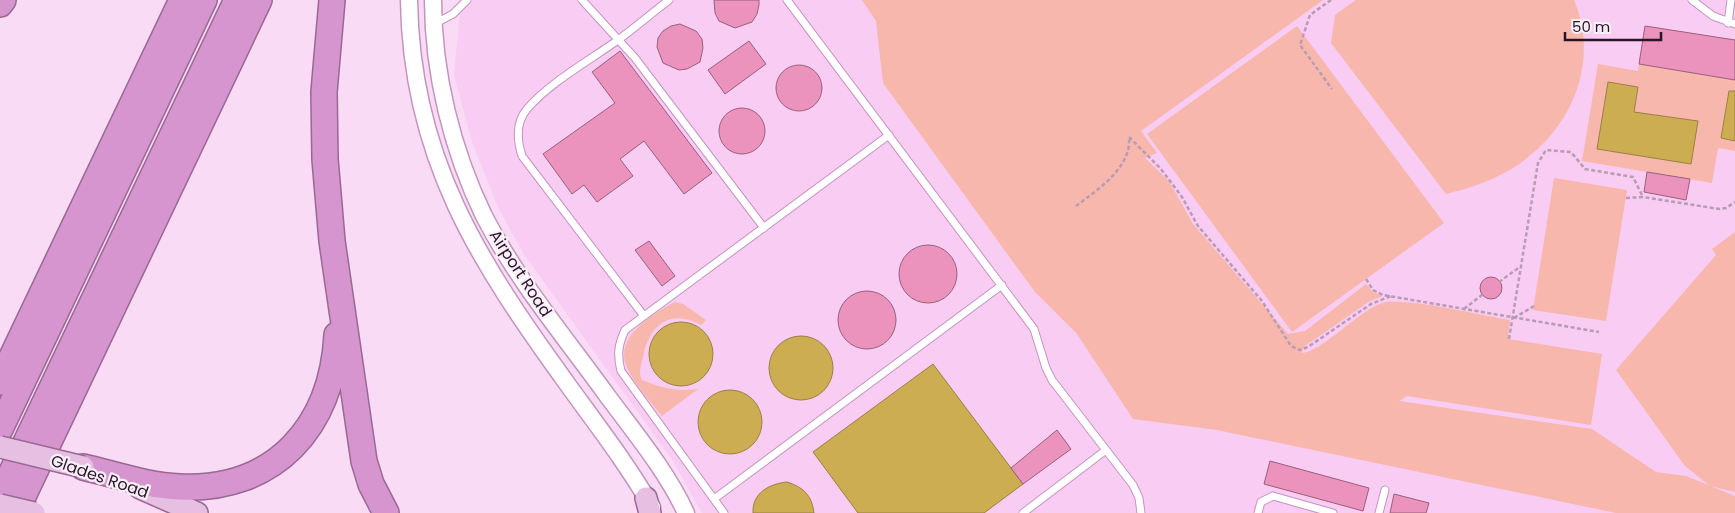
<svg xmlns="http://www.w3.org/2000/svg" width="1735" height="513" viewBox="0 0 1735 513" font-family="Poppins,sans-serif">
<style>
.built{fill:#f9ccf3}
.green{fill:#f8b7ac}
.water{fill:#cdad51;stroke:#9c8044}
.building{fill:#eb93bd;stroke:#98607a}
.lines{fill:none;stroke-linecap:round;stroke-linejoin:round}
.service-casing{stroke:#c494be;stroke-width:9}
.tertiary-casing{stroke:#c494be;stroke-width:19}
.primary-casing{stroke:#996993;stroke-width:24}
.motorway-casing{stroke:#996993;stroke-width:28}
.path{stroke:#b79cb3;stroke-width:2.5;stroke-dasharray:4 2.5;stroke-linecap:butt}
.service{stroke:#fff;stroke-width:7}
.tertiary{stroke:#fff;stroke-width:16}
.primary{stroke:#e6bfe2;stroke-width:21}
.motorway{stroke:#d695ce;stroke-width:25}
.primary-bridge-casing{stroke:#996993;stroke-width:24;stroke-linecap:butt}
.primary-bridge{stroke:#e6bfe2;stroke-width:21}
.labels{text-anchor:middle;stroke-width:4.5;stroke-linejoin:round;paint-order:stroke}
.street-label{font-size:16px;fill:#281626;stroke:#faeff8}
</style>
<rect width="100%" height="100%" fill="#f9dbf5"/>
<!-- built -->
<path class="built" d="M461 0H1735V513H702L673 461 523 253 497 205 472 142 454 75Z"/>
<!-- green -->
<path class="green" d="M862 0H1323L1141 131 1157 153 1145 158 1169 181 1193 224 1288 334 1305 331 1366 284 1373 292 1383 296 1370 301 1305 346 1301 353C1321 353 1358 311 1382 303 1402 296 1484 316 1510 320L1508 339 1602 354 1591 425 1407 396 1399 401 1592 429 1656 472 1686 476 1735 496V513H1616L1217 430 1133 419 1077 334 1035 292 883 83 876 21Z
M1356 0H1574C1603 69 1565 143 1500 175 1483 184 1465 189 1446 194L1331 43 1335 15Z
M1297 26 1444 223 1292 332 1147 134Z
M1645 26 1735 40V151L1718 148 1712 183 1582 161 1598 64 1638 71Z
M1554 178 1627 190 1606 321 1533 310Z
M1735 232V492L1710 486 1685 466 1616 370 1716 255 1712 249Z
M675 302 683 304 706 320 701 325C670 308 649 325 643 357 641 365 638 373 642 380 662 388 677 392 698 389L662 416C650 401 633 383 626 365 615 336 654 313 675 302Z"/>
<!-- water -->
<path class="water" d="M1608 82 1638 87 1634 112 1698 121 1691 164 1597 149Z
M1729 91H1735V141L1721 138Z
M649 354a32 32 0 1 1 64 0a32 32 0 1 1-64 0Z
M769 368a32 32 0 1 1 64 0a32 32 0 1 1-64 0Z
M933 364 1023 484 984 513H858L813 452Z
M698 422a32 32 0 1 1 64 0a32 32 0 1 1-64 0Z
M787 482C803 487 812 495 814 513H753C752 493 769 484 787 482Z"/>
<!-- building -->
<path class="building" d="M714 0H759V5L757 14 752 22 735 28 719 21 715 13Z
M680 24 696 31 702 39 703 48 700 62 687 69 679 70 663 63 657 47 658 38 663 31 671 26Z
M1645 26 1735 40V80L1639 64Z
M749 41 766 64 725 94 708 70Z
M620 51 712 173 684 194 644 141 620 159 633 176 597 202 584 185 572 194 543 154 615 103 592 72Z
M776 88a23 23 0 1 1 46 0a23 23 0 1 1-46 0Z
M719 131a23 23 0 1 1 46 0a23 23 0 1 1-46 0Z
M1647 172 1690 179 1686 200 1644 192Z
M649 241 675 276 662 286 635 250Z
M899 274a29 29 0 1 1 58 0a29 29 0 1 1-58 0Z
M1480 288a11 11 0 1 1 22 0a11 11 0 1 1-22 0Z
M838 320a29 29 0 1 1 58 0a29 29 0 1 1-58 0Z
M1057 430 1071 449 1023 484 1011 468Z
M1270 461 1369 488 1363 511 1264 484Z
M1394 494 1429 503 1426 513H1390Z"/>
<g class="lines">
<!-- service casing -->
<g class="service-casing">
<path id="service" d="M582 0 635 58 764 228
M787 0 1034 329 1046 368 1052 380 1133 485 1139 498 1141 513
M1692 0 1713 16 1735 24
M1728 23 1731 0
M434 24 453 14 467 0
M644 316 522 156C517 140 515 123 527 109 549 83 590 60 618 40 636 27 652 13 669 0
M714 499 1002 285
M724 513 621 371C617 355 618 345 625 330L889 135
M1023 513 1106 450
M1258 513 1261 502 1273 496 1333 513
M1379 513 1385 490"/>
</g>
<!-- tertiary casing -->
<g class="tertiary-casing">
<path id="tertiary" d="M409 0C411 158 479 262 568 385 597 425 627 464 652 507
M433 0C433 73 452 150 484 216 517 280 564 336 606 394 634 432 666 470 686 513"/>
</g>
<!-- primary casing -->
<g class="primary-casing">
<path id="primary" d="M140 488 197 513
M646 498 650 513"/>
</g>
<!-- motorway casing -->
<g class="motorway-casing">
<path id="motorway" d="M332 0 324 92 325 159 332 241 364 461 371 484 386 513
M0 4 3 0
M0 382 182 0
M0 429 204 0
M83 467C114 474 148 486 180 487 275 491 332 427 337 335
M0 497 237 0
M15 513 259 0"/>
</g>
<!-- path -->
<path class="path" d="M1331 0 1310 15 1300 45 1332 89
M1129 137 1161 169 1182 197 1198 226 1262 301 1291 346 1300 350 1308 347 1371 304 1391 296
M1626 198 1643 197 1719 209 1726 208 1735 202
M1076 206C1096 191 1131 168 1129 139
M1366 279 1373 290 1383 295 1599 332
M1499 282 1521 266
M1464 309 1483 294
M1514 318 1534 306
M1509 339 1538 163 1546 150 1571 152 1585 169 1633 177 1643 197"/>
<!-- service -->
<use href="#service" class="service"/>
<!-- tertiary -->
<use href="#tertiary" class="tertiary"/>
<!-- primary -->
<use href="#primary" class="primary"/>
<!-- motorway -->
<use href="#motorway" class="motorway"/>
<!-- primary-bridge casing -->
<g class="primary-bridge-casing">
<path id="primary-bridge" d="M0 447 83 467
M0 505 34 513"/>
</g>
<!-- primary-bridge -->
<use href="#primary-bridge" class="primary-bridge"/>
</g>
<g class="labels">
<!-- street labels -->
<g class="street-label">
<text transform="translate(521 273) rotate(57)" y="6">Airport Road</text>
<text transform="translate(100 476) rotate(19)" y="6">Glades Road</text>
</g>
</g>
<!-- scale -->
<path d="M1565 32v8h96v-8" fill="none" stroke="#281626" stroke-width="2.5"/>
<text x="1572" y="32" font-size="15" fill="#281626" stroke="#faeff8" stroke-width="4" paint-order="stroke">50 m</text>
</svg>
